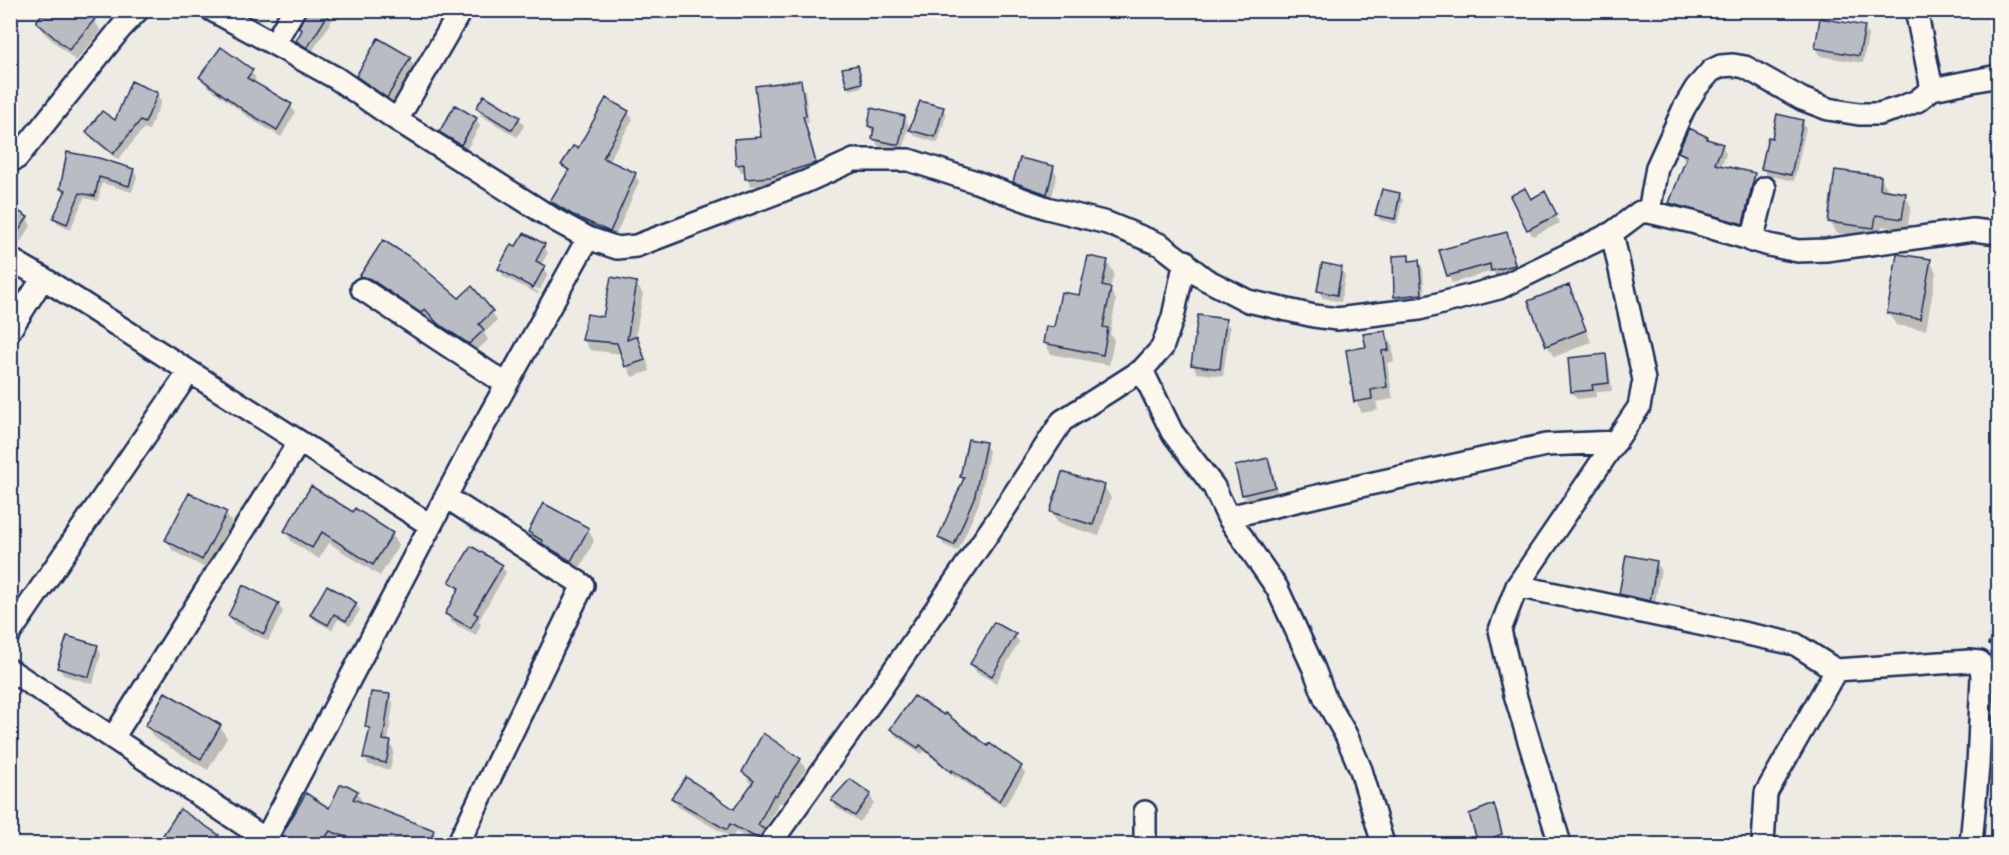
<svg xmlns="http://www.w3.org/2000/svg" width="2009" height="855" viewBox="0 0 2009 855" font-family="Kalam,sans-serif">
<style>
.shadow{fill:#0003}
.building{fill:#b9bcc3;stroke:#1b2f5e;stroke-width:1.5}
.lines{fill:none;stroke-linecap:round;stroke-linejoin:round}
.minor-casing{stroke:#1b2f5e;stroke-width:26}
.path{stroke:#1b2f5e;stroke-width:4;stroke-dasharray:4.5 4.5;stroke-linecap:butt}
.minor{stroke:#fbf7ec;stroke-width:21}
</style>
<rect width="100%" height="100%" fill="#eeebe4"/>
<filter id="ink" filterUnits="userSpaceOnUse"><feTurbulence type="fractalNoise" baseFrequency=".0167" numOctaves="2"/><feDisplacementMap in="SourceGraphic" scale="12" xChannelSelector="R" yChannelSelector="G"/><feConvolveMatrix kernelMatrix="1 2 1 2 8 2 1 2 1" color-interpolation-filters="sRGB"/></filter>
<g filter="url(#ink)">
<!-- shadow -->
<path class="shadow" d="M326 10 333 19 311 53 301 48 298 41 302 32 300 28Z
M94 20 101 31 76 61 45 34 38 22Z
M1864 27 1868 35 1863 63 1821 56 1816 48Z
M409 58 416 69 394 108 365 88 358 76Z
M857 66 863 87 850 90 848 86Z
M251 71 256 79 253 83 291 106 295 113 281 137 251 119 205 84 201 77Z
M800 82 805 90 809 123H806L819 171 775 184 751 186 747 179 746 172H741L737 164 763 138Z
M157 94 161 102 149 130 144 128 118 160 92 139 88 132 115 123Z
M477 108 519 118 524 126 517 137 482 116Z
M943 109 946 115 938 143 915 136 911 130Z
M628 112 633 119 608 162 635 174 639 182 614 239 579 223 556 209 551 202 569 174 563 165 578 150Z
M904 117 909 125 903 151 878 146 869 126Z
M476 119 480 126 465 152 446 139 441 132Z
M1802 121 1806 128 1794 181 1767 175 1763 169Z
M1707 138 1709 141 1722 145 1726 153 1721 167 1754 174 1758 182 1747 231 1675 211 1671 203 1687 161 1684 159 1680 152Z
M68 154 133 170 137 176 132 192 102 183 98 201 84 198 70 230 58 224 55 218 65 195 61 188Z
M1053 168 1057 175 1051 201 1020 190 1015 182Z
M1880 177 1887 188 1886 192 1905 195 1911 206 1907 230 1882 226 1880 238 1836 233 1830 222Z
M1544 193 1560 223 1533 236 1528 229 1531 200Z
M1399 194 1403 200 1397 224 1380 220 1377 214Z
M10 207 27 218 31 226 16 249 10 245Z
M1506 233 1510 241 1519 273 1497 278 1493 271 1452 283 1448 275Z
M384 242 459 300 471 289 492 312 497 321 484 333 488 340 474 353 444 333 430 317 427 321 366 286 361 277Z
M543 245 548 253 541 265 548 274 540 290 504 271V274L539 292 538 294 504 277 500 269 517 248Z
M1408 257 1411 262 1418 261 1423 269 1425 302 1399 304 1395 296Z
M1930 261 1936 272 1926 330 1896 325 1889 313Z
M1107 262 1114 273 1110 289 1116 300 1110 334 1114 340 1109 365 1051 354 1045 343Z
M1341 268 1345 276 1341 302 1323 298 1318 291Z
M636 283 643 294 635 339 637 338 643 349 650 371 632 377 622 354 590 350 584 340Z
M1568 287 1575 299 1591 342 1554 357 1547 345Z
M1225 320 1230 328 1223 376 1197 373 1193 365Z
M1385 332 1392 344 1394 362 1387 363 1393 399 1376 402 1378 410 1362 413 1356 401 1367 348Z
M1605 356 1609 364 1612 391 1596 392V397L1577 399 1572 392Z
M985 444 989 451 979 503 958 551 944 545 940 538 965 482 962 477Z
M1267 460 1272 467 1278 495 1248 502 1243 495Z
M1104 486 1111 498 1099 536 1058 523 1051 512Z
M226 514 233 525 209 570 173 551 166 540Z
M353 514 392 534 399 545 380 576 329 543 319 559 292 542 285 531Z
M588 529 594 541 578 572 536 544 529 532Z
M1656 562 1661 569 1654 608 1625 602 1620 594Z
M502 566 506 573 479 620 481 624 476 635 451 622 447 614 459 592 451 582Z
M278 604 283 612 268 641 234 624 230 616Z
M356 604 360 610 350 626 338 619 332 630 316 621 312 615Z
M1015 635 1019 642 996 683 976 672 972 664Z
M97 646 101 654 93 684 63 675 59 667Z
M389 695 393 703 388 742 390 743 394 750 390 770 369 765 365 758 371 733 367 727Z
M147 726 220 727 227 738 208 770 154 738Z
M892 729 988 748 1021 767 1025 774 1004 807 957 777 956 778 924 751 922 754 896 736Z
M800 760 806 769 782 804 779 802 764 832 769 840 766 844H758L736 832 732 838 678 807 672 798 735 811 753 785 749 782 744 772Z
M357 792 363 803 433 831 440 843 439 844H345L336 841 334 844H290L284 835 329 810Z
M870 795 874 803 860 822 837 808 833 801Z
M1493 806 1498 813 1505 842 1498 844H1481L1471 815Z
M181 811 217 836 223 844H159Z"/>
<!-- building -->
<path class="building" d="M45 10H85L95 19 69 50 36 22Z
M307 10H331L307 48 296 41 302 30 298 28Z
M1820 18 1865 26 1859 56 1815 48Z
M378 38 411 57 387 98 356 76Z
M221 47 253 70 247 78 292 104 277 130 245 111 199 77Z
M858 65 862 83 847 87 842 68Z
M801 80 806 116H803L816 163 770 177 745 179 744 164 736 165 734 139 761 137 755 86Z
M131 81 158 93 145 123 140 121 113 154 86 132 102 111 115 120Z
M484 95 520 117 512 130 476 108Z
M606 98 629 111 603 158 636 173 610 232 573 215 550 201 569 170 561 165 573 146 578 148Z
M920 101 944 107 935 137 909 130Z
M455 105 477 118 461 145 439 132Z
M871 108 905 116 899 145 872 139 874 128 868 126Z
M1777 114 1803 120 1791 175 1761 169 1768 137 1772 138Z
M1689 128 1708 137 1707 139 1723 144 1715 164 1755 173 1743 224 1669 203 1687 156 1678 152Z
M67 152 99 158 134 169 129 186 99 177 95 196 80 193 67 224 53 218 66 190 60 189Z
M1020 158 1054 166 1047 194 1013 182Z
M1835 170 1881 176 1880 189 1906 193 1902 219 1876 215 1874 228 1828 222Z
M1525 188 1531 199 1545 191 1557 215 1527 230 1510 196Z
M1382 189 1400 193 1395 219 1375 215Z
M10 206 28 217 10 244Z
M1507 232 1515 265 1491 271 1490 264 1447 276 1439 250Z
M524 233 545 244 536 261 545 266 533 288 498 269 511 244 516 246Z
M383 240 413 259 459 298 472 286 493 311 479 324 484 330 469 344 437 323 425 309 421 313 369 278 359 277Z
M1897 254 1931 259 1920 319 1887 313Z
M1409 255V261L1419 260 1422 294 1394 297 1393 256Z
M1088 256 1108 260 1102 286 1111 288 1103 327 1108 328 1103 355 1043 343 1046 326 1054 327 1061 292 1079 295Z
M1322 263 1342 267 1337 295 1317 291Z
M611 277 637 282 627 340 637 336 645 360 625 367 617 343 582 340 587 314 603 317Z
M1569 285 1586 330 1546 346 1528 301Z
M1198 315 1226 319 1220 369 1191 365Z
M1386 331 1389 350 1382 351 1387 387 1371 390 1372 399 1354 402 1346 350 1366 347 1363 334Z
M1606 354 1609 383 1592 385 1593 390 1571 392 1568 358Z
M968 439 986 442 975 495 954 545 938 538 964 478 960 477Z
M1268 458 1275 487 1242 495 1235 466Z
M1062 472 1105 485 1093 525 1050 512Z
M311 486 353 512 355 508 393 533 373 565 322 532 312 548 284 531Z
M189 493 227 512 202 560 165 540Z
M543 503 589 528 571 561 541 543 543 541 528 532Z
M471 546 503 565 474 613 478 615 471 628 445 614 459 588 449 582Z
M1626 555 1657 561 1650 601 1619 594Z
M243 585 279 603 264 634 228 616Z
M327 585 357 603 346 621 334 614 328 625 310 615Z
M994 622 1016 634 992 676 970 664Z
M67 636 98 645 89 677 57 668Z
M165 692 221 725 201 759 145 726Z
M371 692 390 694 383 740 391 741 386 763 363 758 370 728 365 727Z
M914 696 944 715 945 713 988 746 989 743 1022 766 999 801 952 770 951 772 920 745 918 748 890 729Z
M763 733 801 759 776 796 774 794 758 825 765 830 759 839 730 824 727 830 671 798 686 777 734 809 754 781 742 772Z
M850 779 871 794 855 816 831 800Z
M340 785H347L358 791 353 799 434 830 429 844H365L330 831 321 844H298L282 835 306 793 329 808Z
M1494 804 1502 834 1478 843 1469 814Z
M180 809 219 835 212 844H157Z"/>
<g class="lines">
<!-- minor casing -->
<g class="minor-casing">
<path id="minor" d="M212 10 336 78 397 120 555 220 588 238 617 248 636 246 805 182 854 160H909L976 182 1047 208 1107 223 1161 245 1205 279 1248 301 1314 316 1337 319 1419 309 1499 288 1612 233 1640 212H1649L1692 222 1769 245 1798 251 1826 250 1973 230 1998 233
M1916 10 1932 89
M274 44 294 10
M397 120 461 10
M10 161 17 158 121 28 138 10
M1649 212 1657 167 1684 108 1696 88 1711 71 1721 66 1733 65 1745 67 1802 99 1828 109 1859 114H1879L1899 108 1917 101 1932 89 1998 76
M1752 241 1765 188
M10 259 43 278 10 330
M43 278 430 525
M362 289 506 384
M1142 370 1172 432 1214 487 1228 517 1277 588 1314 669 1325 698 1346 735 1361 770 1383 844
M446 497 583 585 458 844
M1228 517 1356 487 1546 445 1616 442
M1517 586 1795 644 1836 670
M10 633 189 372
M10 670 273 844
M113 738 299 442
M1145 812V844
M263 844 473 445 588 238
M770 844 880 690 998 519 1062 421 1142 370 1162 348 1173 317 1185 261
M1560 844 1514 691 1500 630 1517 586 1639 407 1644 380 1612 233
M1763 844 1766 793 1836 670 1970 661 1980 662 1982 676 1978 766 1971 844"/>
</g>
<!-- path -->
<path class="path" d="M1989 646 1998 599"/>
<!-- minor -->
<use href="#minor" class="minor"/>
</g>
</g>
<!-- margin -->
<rect width="2009" height="855" fill="none" stroke="#fbf7ec" stroke-width="36"/>
<rect x="18" y="18" width="1973" height="819" fill="none" stroke="#1b2f5e" stroke-width="2" filter="url(#ink)"/>
</svg>
